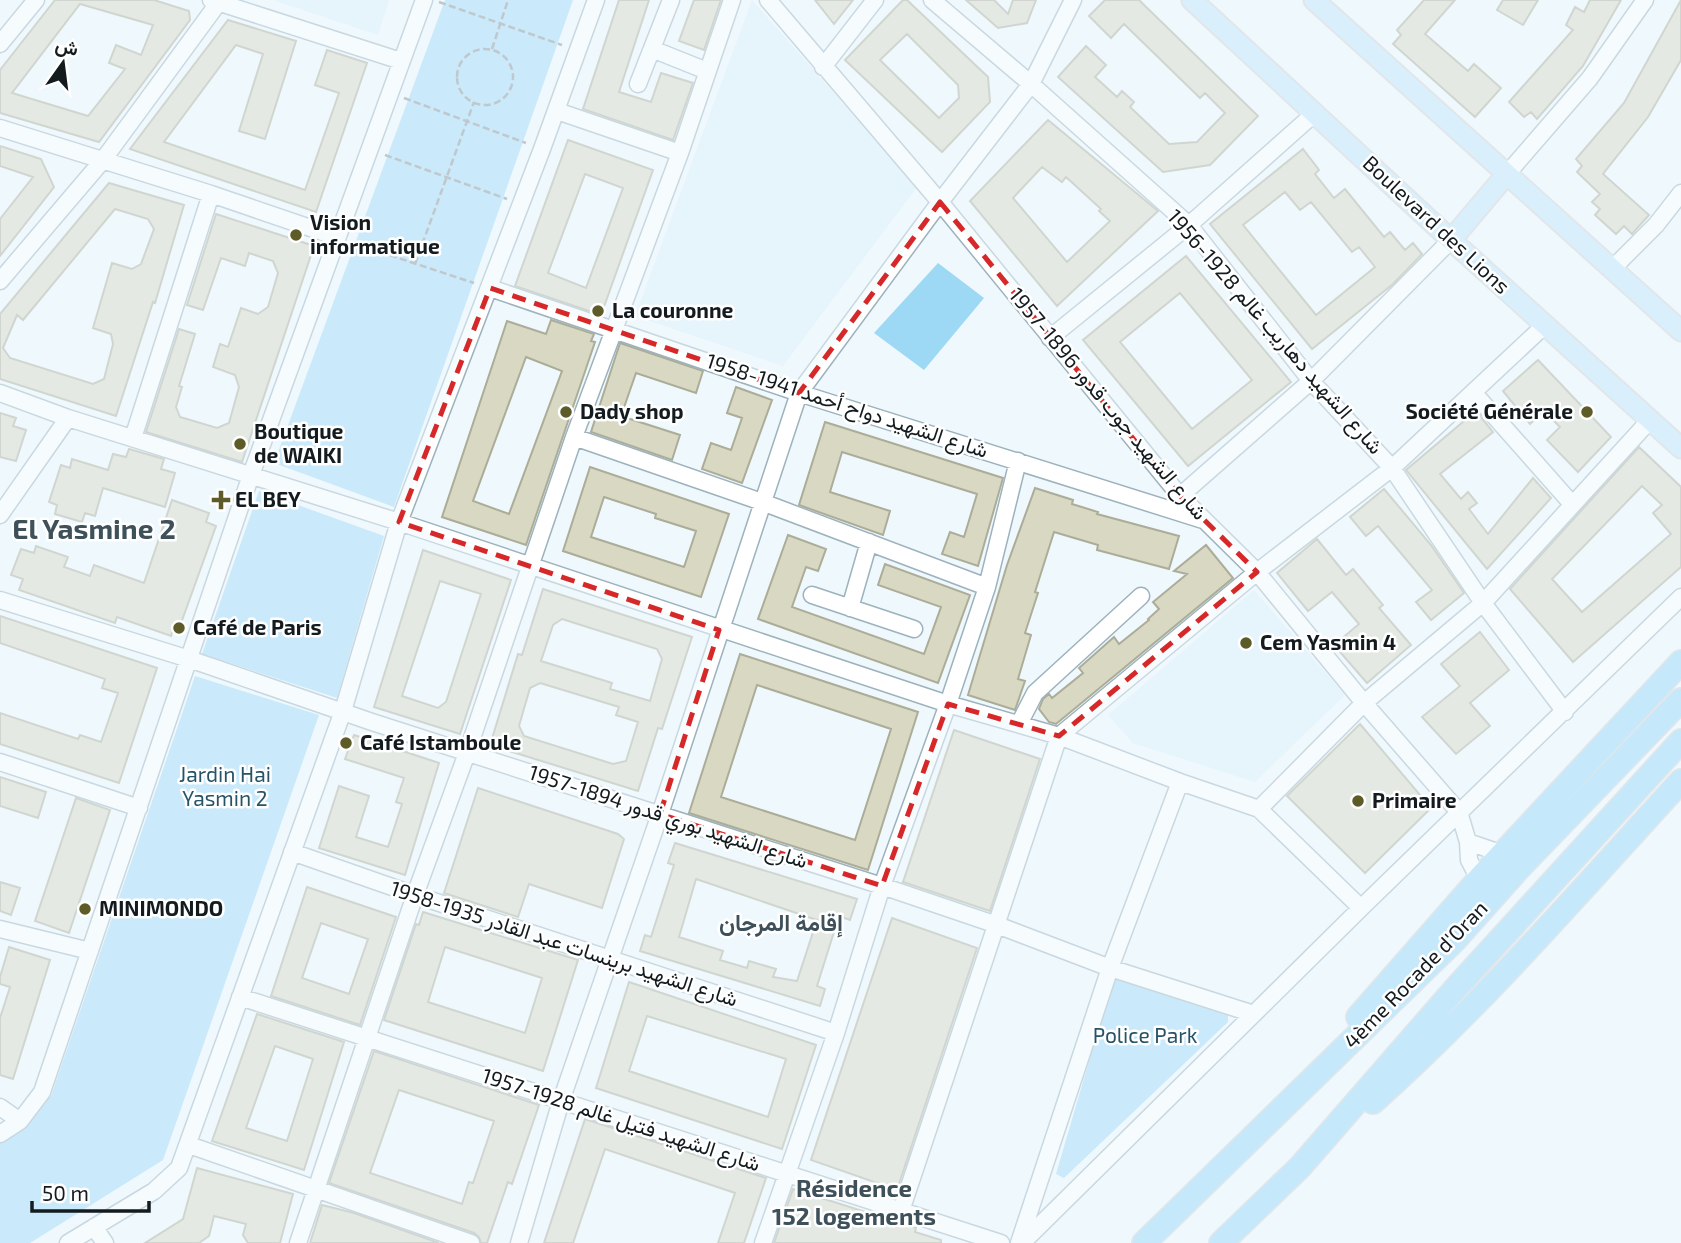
<svg xmlns="http://www.w3.org/2000/svg" width="1681" height="1243" viewBox="0 0 1681 1243" font-family="'Exo 2',Vazirmatn,sans-serif">
<style>
.built{fill:#dceff8}
.green{fill:#9dd8f5}
.building{fill:#d8d8c3;stroke:#acad98;stroke-width:2;fill-rule:evenodd}
.lines{fill:none;stroke-linecap:round;stroke-linejoin:round}
.minor-casing{stroke:#9cb2bd;stroke-width:19}
.major-casing{stroke:#d0d1d2;stroke-width:23}
.highway-casing{stroke:#d0d1d2;stroke-width:26}
.path{stroke:#868e93;stroke-width:2.5;stroke-dasharray:7 3.5;stroke-linecap:butt}
.minor{stroke:#fff;stroke-width:16}
.major{stroke:#bee7fb;stroke-width:19}
.highway{stroke:#92d7f8;stroke-width:23}
.marked{fill:none;stroke:#d62828;stroke-width:5;stroke-dasharray:14 9;stroke-linejoin:round}
.poi-dot{fill:#5d5b28;stroke:#fff;stroke-width:2.5}
.labels{text-anchor:middle;stroke-width:5;stroke-linejoin:round;paint-order:stroke}
.poi-label{font-size:21px;font-weight:bold;fill:#131b1f;stroke:#fff;text-anchor:start}
.street-label{font-size:21px;fill:#131b1f;stroke:#fff}
.park-label{font-size:21px;fill:#265367;stroke:#fff}
.neighbourhood-label{font-size:23px;font-weight:bold;fill:#3e515b;stroke:#fff}
.quarter-label{font-size:24px;font-weight:bold;fill:#3e515b;stroke:#fff}
.district-label{font-size:28px;font-weight:bold;fill:#3e515b;stroke:#fff}
</style>
<rect width="100%" height="100%" fill="#eff8fd"/>
<!-- built -->
<path class="built" d="M273 0H389L378 35Z
M752 0 917 187 783 366 635 316Z
M1254 590 1345 695 1255 782 1133 743 1108 715Z"/>
<!-- green -->
<path class="green" d="M445 0H573L394 507 274 463Z
M938 263 984 298 924 370 874 333Z
M259 491 384 536 337 698 202 654Z
M195 676 319 715 163 1160 30 1243H0V1127L51 1096Z
M1114 976 1228 1014V1022L1064 1178 1056 1174Z"/>
<!-- building -->
<path class="building" d="M55 0H154L189 11 190 20 99 142 0 113V70ZM80 4 153 25 141 55 116 45 109 63 125 69 88 116 12 93Z
M619 0H649L619 92 651 102 661 73 693 83 673 140 583 109Z
M694 0H721L704 50 679 41Z
M815 0H853L834 24Z
M903 0H907L988 77 990 102 942 152 845 60ZM907 34 958 85 959 98 939 118 880 60Z
M966 0H994L1008 14 1013 0H1036L1027 23 998 28Z
M1105 0H1139L1258 116 1210 165 1163 172 1058 77 1086 46 1106 65 1095 77 1117 97 1122 91 1134 102 1130 107 1169 144 1197 142 1225 113 1205 93 1200 98 1124 24 1111 38 1089 16Z
M1424 0H1455L1425 34 1468 71 1474 64 1501 88 1475 117 1393 44 1401 35 1397 30Z
M1503 0H1538L1523 25 1497 10Z
M1590 0H1621L1583 66 1537 119 1531 112 1524 117 1509 102 1573 30 1566 25 1575 7 1584 12Z
M1681 0V60L1648 117 1603 174 1649 215 1632 234 1624 226 1616 234 1595 215 1600 209 1592 202 1600 194 1577 172 1582 166 1576 159 1624 103Z
M228 20 296 41 265 139 239 131 263 54 236 45 164 142 305 190 339 93 315 85 327 50 367 63 316 212 130 149Z
M1048 120 1158 211 1057 306 970 201ZM1042 167 1062 182 1066 177 1101 209 1099 211 1110 221 1067 262 1013 198Z
M568 140 653 170 601 315 515 286ZM585 174 623 188 586 288 548 273Z
M0 146 41 159 54 187 0 256V219L33 177 0 166Z
M1303 149 1319 170 1315 174 1334 198 1345 189 1384 237 1390 232 1405 250 1413 243 1422 254 1393 284 1312 349 1210 224ZM1285 192 1300 210 1311 202 1352 252 1359 247 1375 267 1316 315 1243 225Z
M109 183 184 205 155 303 153 302 116 416 0 379V314ZM115 209 148 219 154 229 141 264 132 269 112 263 93 328 111 334 113 344 104 379 93 384 10 358 3 348 17 315 23 320Z
M216 214 314 246 242 462 146 432 179 329 195 334 179 386 182 387 176 407 180 417 217 428 229 423 239 387 235 375 213 367 220 344 228 347 241 308 258 314 268 307 278 273 273 261 249 253 245 266 221 258 203 310 187 305Z
M1186 256 1291 382 1188 466 1083 340ZM1180 293 1252 380 1192 429 1120 342Z
M551 320 594 334 591 341 595 342 526 545 442 517 507 321 546 334ZM526 357 562 371 509 514 473 501Z
M620 343 703 371 696 393 636 373 621 416 680 435 672 460 591 432Z
M1538 360 1611 437 1578 472 1547 440 1560 427 1544 411 1530 424 1503 391Z
M736 387 772 400 742 483 702 469 711 443 731 450 742 418 727 413Z
M1476 411 1493 432 1440 474 1461 499 1468 492 1477 503 1469 509 1488 534 1533 478 1551 498 1487 569 1406 470Z
M0 413 16 418 13 426 26 430 16 461 0 457Z
M825 422 1003 478 978 566 942 554 950 532 964 537 977 494 842 452 830 492 890 511 883 535 799 505Z
M1639 447 1681 487V567L1573 662 1510 589ZM1642 486 1662 505 1653 513 1671 534 1582 612 1552 579Z
M129 449 164 459 161 469 175 473 165 507 103 488 95 516 85 513 82 522 55 514 57 505 49 502 61 465 70 468 72 459 108 470 113 454 126 457Z
M590 467 729 514 701 597 563 551ZM604 497 656 514 655 518 696 531 684 567 591 537Z
M1035 488 1073 500 1072 504 1098 512 1097 514 1179 536 1169 569 1097 550 1098 545 1054 532 1035 592 1038 593 1025 633 1031 635 1018 679 1025 681 1015 710 968 695 1007 565Z
M1384 489 1431 545 1464 593 1431 620 1416 602 1432 590 1378 526 1366 536 1350 517Z
M172 500 209 513 206 522 216 526 180 626 175 624 171 636 117 617 115 623 19 590 23 579 11 575 21 549 34 553 36 546 68 557 64 567 90 576 94 565 144 583Z
M788 535 826 549 818 571 806 567 792 607 924 654 941 607 878 585 885 564 970 595 938 683 758 619Z
M1317 539 1346 575 1353 569 1383 605 1379 608 1411 645 1367 683 1334 645 1359 624 1332 592 1308 611 1277 573Z
M1206 545 1233 578 1056 724 1049 722 1039 709 1043 699 1049 694 1052 698 1083 673 1079 668 1114 637 1119 644 1149 620 1148 619 1159 609 1153 602 1187 574 1174 571Z
M423 550 511 580 460 734 374 707ZM440 581 481 594 446 702 438 708 402 696Z
M543 589 692 637 662 729 658 728 638 791 490 745 518 654 522 655ZM562 619 657 649 662 659 650 701 610 689 612 683 541 661 553 625ZM540 683 619 707 616 715 638 722 626 761 613 764 524 736 519 726 530 688Z
M0 616 157 668 119 783 0 744V713L78 739 80 735 101 742 118 693 102 688 105 679 0 643Z
M1480 632 1509 670 1470 703 1490 726 1456 754 1422 717 1460 686 1441 664Z
M740 654 918 712 868 870 689 813ZM757 685 891 729 855 840 721 797Z
M1360 724 1431 808 1365 873 1287 796Z
M954 730 1040 759 990 911 903 882Z
M354 735 439 763 405 875 319 848 339 786 369 796 356 837 388 847 402 804 396 802 404 778 345 759Z
M0 777 46 792 38 818 0 806Z
M478 788 618 834 624 839 602 908 529 884 518 917 444 893Z
M76 798 110 810 69 933 35 921Z
M675 843 857 899 850 920 839 916 817 986 825 989 820 1006 640 951 645 935 651 937 674 865 668 863ZM696 879 817 920 797 981 773 977 776 969 749 961 747 968 720 960 723 951 679 937Z
M0 882 20 888 11 915 0 911Z
M307 887 396 917 360 1025 271 996ZM321 923 368 939 349 994 302 978Z
M423 912 578 960 543 1071 384 1020 416 924 419 925ZM445 947 542 978 525 1033 428 1002Z
M892 918 977 948 897 1190 811 1160Z
M9 947 50 960 13 1079 0 1075V1018L10 987 0 984V977Z
M629 982 816 1045 782 1149 596 1088ZM647 1016 786 1059 768 1117 629 1071Z
M257 1014 344 1042 304 1170 212 1141ZM275 1046 313 1059 287 1141 246 1128Z
M374 1051 539 1105 512 1184 508 1182 487 1243H481L479 1237 474 1233 329 1183ZM399 1090 494 1121 473 1183 469 1182 462 1204 370 1173Z
M585 1119 766 1178 744 1243H718L735 1193 605 1149 573 1243H544Z
M197 1168 293 1194 280 1243H248L243 1235 246 1224 214 1216 209 1236 199 1243H145L183 1219Z
M793 1189 916 1228 915 1232 941 1240V1243H774Z
M322 1205 354 1213 439 1243H310Z"/>
<g class="lines">
<!-- minor casing -->
<g class="minor-casing">
<path id="minor" d="M211 0 401 61
M768 0 940 202 1180 496 1257 572 1364 703 1459 812 1468 842
M932 0 1031 84 1189 225 1311 381 1392 468 1483 603 1565 712
M0 44 36 0
M652 49 707 71
M823 67 875 0
M638 84 671 0
M557 111 680 153
M0 128 211 194 337 237
M1506 175 1590 78 1645 0
M1612 269 1656 225 1681 193
M0 281 103 160 219 2
M490 288 799 393 1203 520
M1050 338 1189 225 1315 113
M1473 392 1572 504
M0 393 68 418 399 522 948 704 1059 736 1180 782 1259 809 1361 908
M574 437 762 502 987 587
M133 438 211 194
M1180 496 1311 381 1451 240
M0 515 68 418
M812 595 914 629
M0 600 189 659 372 722 882 886 997 925 1110 968 1254 1014
M850 608 869 542
M1019 724 1035 693 1141 596
M0 762 139 808
M1259 809 1364 703 1483 603 1650 420
M292 852 415 895 836 1033
M1479 879 1469 860 1468 842 1503 854
M0 929 90 951
M240 997 1001 1243
M0 1107 20 1121
M0 1134 20 1121 42 1092 251 475 424 0
M189 1145 471 1243
M901 1211 1059 736 1257 572 1392 468 1545 325
M94 1227 105 1243
M68 1243 154 1191 179 1168 343 711 399 522 542 149 596 0
M298 1243 415 895 467 753 574 437 680 153 732 0
M519 1243 561 1101 660 814 799 393 940 202 1031 84 1073 0
M763 1243 836 1033 882 886 948 704 987 587 1018 461
M1019 1243 1110 968 1180 782
M1022 1243 1361 908 1681 597"/>
</g>
<!-- major casing -->
<g class="major-casing">
<path id="major" d="M1192 0 1451 240 1681 448
M1314 0 1681 331
M1451 240 1506 175"/>
</g>
<!-- highway casing -->
<g class="highway-casing">
<path id="highway" d="M1358 1017 1479 879 1681 662
M1373 1102C1484 1003 1581 890 1681 781
M1144 1243 1454 941 1520 867 1681 700
M1221 1243 1300 1167 1455 989 1681 741"/>
</g>
<!-- path -->
<path class="path" d="M439 2 562 45
M492 49 508 0
M457 77a28 28 0 1 1 56 0a28 28 0 1 1-56 0Z
M404 98 526 143
M385 155 507 199
M350 242 474 283
M415 264 474 102"/>
<!-- minor -->
<use href="#minor" class="minor"/>
<!-- major -->
<use href="#major" class="major"/>
<!-- highway -->
<use href="#highway" class="highway"/>
</g>
<!-- marked area -->
<path d="M0 0H1681V1243H0ZM940 202 1180 496 1257 572 1059 736 948 704 882 886 660 814 719 630 399 522 490 288 799 393Z" fill="#eff8fd" fill-opacity=".55" fill-rule="evenodd"/>
<path class="marked" d="M940 202 1180 496 1257 572 1059 736 948 704 882 886 660 814 719 630 399 522 490 288 799 393Z"/>
<!-- markers -->
<g class="poi-dot">
<circle cx="296" cy="235" r="7"/>
<circle cx="598" cy="311" r="7"/>
<circle cx="566" cy="412" r="7"/>
<circle cx="1587" cy="412" r="7"/>
<circle cx="240" cy="444" r="7"/>
<path d="M217.5 489.5h7v7h7v7h-7v7h-7v-7h-7v-7h7z"/>
<circle cx="179" cy="628" r="7"/>
<circle cx="1246" cy="643" r="7"/>
<circle cx="346" cy="743" r="7"/>
<circle cx="1358" cy="801" r="7"/>
<circle cx="85" cy="909" r="7"/>
</g>
<g class="labels">
<!-- poi labels -->
<g class="poi-label">
<text x="310" y="230">Vision<tspan x="310" dy="24">informatique</tspan></text>
<text x="612" y="318">La couronne</text>
<text x="580" y="419">Dady shop</text>
<text x="1573" y="419" text-anchor="end">Société Générale</text>
<text x="254" y="439">Boutique<tspan x="254" dy="24">de WAIKI</tspan></text>
<text x="235" y="507">EL BEY</text>
<text x="193" y="635">Café de Paris</text>
<text x="1260" y="650">Cem Yasmin 4</text>
<text x="360" y="750">Café Istamboule</text>
<text x="1372" y="808">Primaire</text>
<text x="99" y="916">MINIMONDO</text>
</g>
<!-- street labels -->
<g class="street-label">
<text transform="translate(1436 225) rotate(43)" y="7">Boulevard des Lions</text>
<text transform="translate(1275 332) rotate(49)" y="7">شارع الشهيد دهاريب غالم 1928-1956</text>
<text transform="translate(1108 404) rotate(50)" y="7">شارع الشهيد جوب قدور 1896-1957</text>
<text transform="translate(847 406) rotate(18)" y="7">شارع الشهيد دواح أحمد 1941-1958</text>
<text transform="translate(668 817) rotate(18)" y="7">شارع الشهيد بوري قدور 1894-1957</text>
<text transform="translate(564 944) rotate(18)" y="7">شارع الشهيد برينسات عبد القادر 1935-1958</text>
<text transform="translate(1416 975) rotate(-46)" y="7">4ème Rocade d'Oran</text>
<text transform="translate(621 1120) rotate(18)" y="7">شارع الشهيد فتيل غالم 1928-1957</text>
</g>
<!-- park labels -->
<g class="park-label">
<text x="225" y="782">Jardin Hai<tspan x="225" dy="24">Yasmin 2</tspan></text>
<text x="1145" y="1043">Police Park</text>
</g>
<!-- neighbourhood labels -->
<g class="neighbourhood-label">
<text x="781" y="931">إقامة المرجان</text>
</g>
<!-- quarter labels -->
<g class="quarter-label">
<text x="854" y="1197">Résidence<tspan x="854" dy="28">152 logements</tspan></text>
</g>
<!-- district labels -->
<g class="district-label">
<text x="94" y="539">El Yasmine 2</text>
</g>
</g>
<!-- north arrow -->
<g transform="translate(63 63) rotate(14)" stroke="#ffffff" stroke-width="5" paint-order="stroke">
<path d="M0-5L12 26L0 18L-12 26Z" fill="#131b1f"/>
<text y="-10" font-size="19" font-weight="bold" text-anchor="middle" fill="#131b1f">ش</text>
</g>
<!-- scale -->
<path d="M32 1201v10h117v-10" fill="none" stroke="#131b1f" stroke-width="3.5"/>
<text x="42" y="1201" font-size="21" fill="#131b1f" stroke="#ffffff" stroke-width="5" paint-order="stroke">50 m</text>
</svg>
